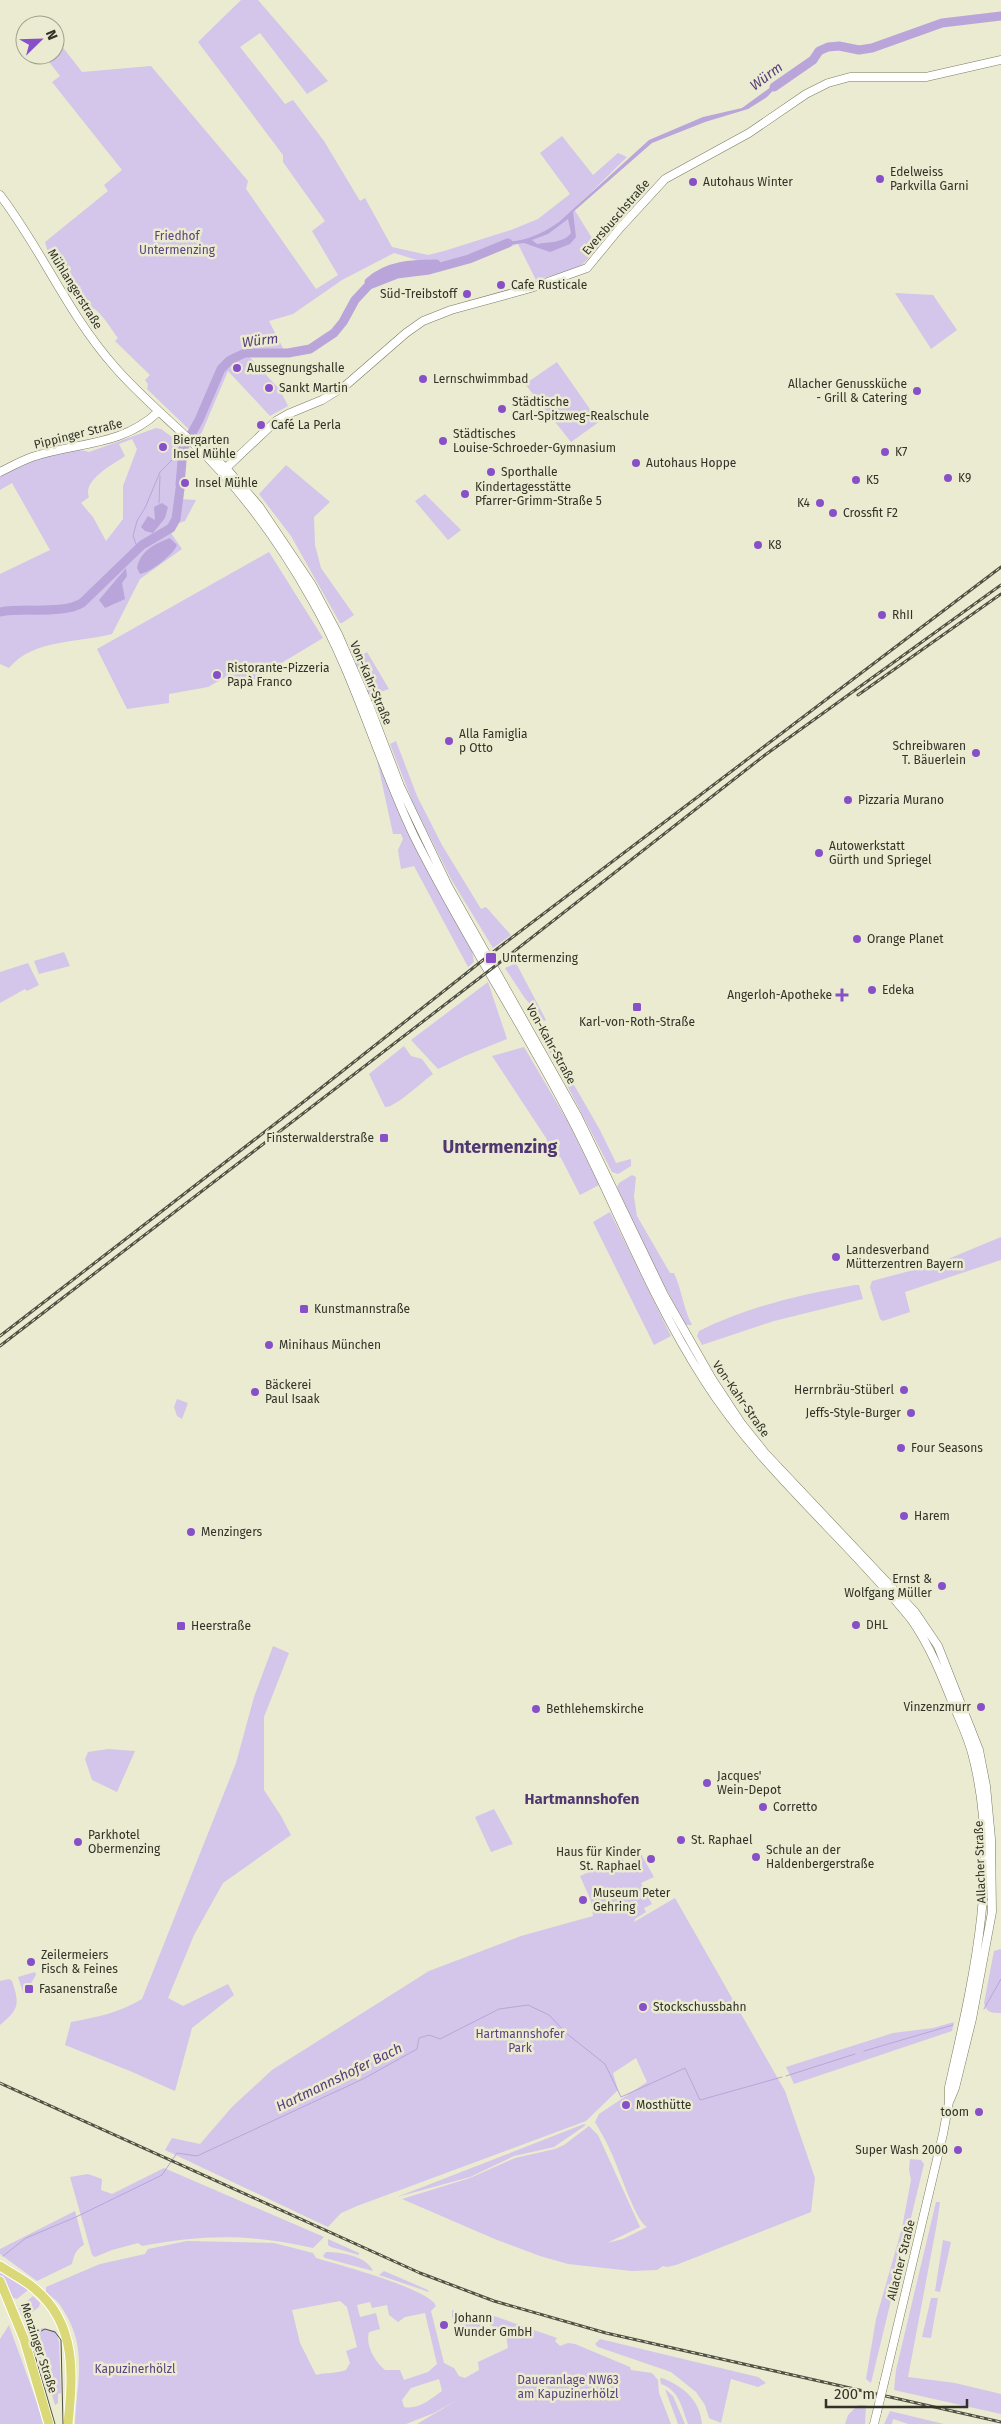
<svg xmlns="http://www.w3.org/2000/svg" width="1001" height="2424" viewBox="0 0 1001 2424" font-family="'Fira Sans',sans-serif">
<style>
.green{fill:#d3c6ea;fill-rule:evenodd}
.water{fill:#b9a5d9;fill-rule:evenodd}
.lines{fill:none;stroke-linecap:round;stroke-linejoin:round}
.stream{stroke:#b9a5d9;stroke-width:1}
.river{stroke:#b9a5d9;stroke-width:9}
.secondary-casing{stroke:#7b7b63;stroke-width:9}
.primary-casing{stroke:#fff;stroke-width:11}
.secondary{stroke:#fff;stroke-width:8}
.primary{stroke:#dbd977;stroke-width:9}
.tram{stroke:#515144;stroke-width:1}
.rail-casing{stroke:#515144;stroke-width:3}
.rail{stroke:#eaebd0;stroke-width:1;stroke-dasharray:4;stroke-linecap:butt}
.secondary-bridge-casing{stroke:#7b7b63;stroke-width:9;stroke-linecap:butt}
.secondary-bridge{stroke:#fff;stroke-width:8}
.poi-dot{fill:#8750c8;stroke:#eaebd0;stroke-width:2}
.labels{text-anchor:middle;stroke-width:5;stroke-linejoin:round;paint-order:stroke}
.poi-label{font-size:12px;fill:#323228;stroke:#eaebd0;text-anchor:start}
.street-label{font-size:12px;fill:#323228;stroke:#eaebd0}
.park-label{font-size:12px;fill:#5d4282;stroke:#eaebd0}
.water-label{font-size:14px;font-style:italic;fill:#583d7c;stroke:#eaebd0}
.quarter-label{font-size:15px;font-weight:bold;fill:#503772;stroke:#eaebd0}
.district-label{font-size:18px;font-weight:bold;fill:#503772;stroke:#eaebd0}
</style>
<rect width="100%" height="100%" fill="#eaebd0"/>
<!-- green -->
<path class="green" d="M241 0H258L328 81 307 94 260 33 240 47 285 104 293 100 324 141 360 201 365 198 392 247 428 255 444 251 511 230 538 219 570 194 540 153 562 136 593 175 618 153 627 157 574 209 598 248 579 268 536 280 518 244 470 261 430 270 427 263 394 253 342 280 293 314 269 321 286 354 246 353 280 390 288 406 270 416 228 371 199 439 147 389 148 384 145 380 150 375 115 341 118 338C110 328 96 300 80 306L47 249 45 242 108 191 104 185 122 170 52 82 60 76 46 58 47 55H55V49L61 45 82 72 151 66 248 181 246 189 316 289 338 275 312 231 325 221 283 162V155L198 42Z
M895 293 933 295 957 330 931 349Z
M557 362 599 422 571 442 525 384Z
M156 428 161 429 187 448 183 465 181 499 196 500 185 521 176 524 171 533 182 549 140 579 112 634C78 643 33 639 9 668L0 664V574L50 550 12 483 0 490V475C23 463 63 444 89 452ZM132 439 137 449 123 486V519L106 541 93 517 81 503 89 497C82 480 114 464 125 456L119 444Z
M286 465 330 502 314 517 315 545 321 568 354 615 342 623H340L291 536 259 494Z
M425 494 461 530 448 540 415 501Z
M269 552 323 638 248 683 229 675 208 687 169 694V703L127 709 97 649Z
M367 652 389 689 369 696 353 660Z
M396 741 417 796 442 845 481 909 486 907 511 935 493 948 451 879 413 803 390 744Z
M377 760 407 830 472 951 474 962 468 967 414 866 401 869 398 850 403 839 401 834H393Z
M64 952 70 966 39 974 34 961Z
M28 963 39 985 27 991 25 989 0 1003V972Z
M516 963 546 1020 544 1021 524 997 505 968Z
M488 982 507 1039 465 1056 438 1069 411 1040Z
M547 1038 600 1130 616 1163 631 1159V1166L618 1174 612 1172 543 1039Z
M404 1046 411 1056 422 1059 433 1074C423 1081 395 1108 385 1107L369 1074Z
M524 1047 568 1122 599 1185 580 1195 561 1158 551 1150 546 1138 492 1056Z
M632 1175 636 1177 634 1197 637 1216 670 1273H674C682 1290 683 1308 692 1325H686L659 1276 617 1187 619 1183Z
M610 1212 671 1336 654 1345 593 1222Z
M1001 1237V1260L905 1292 910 1312 883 1321 880 1319 870 1287 872 1281 936 1264Z
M855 1285H859L863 1299 774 1321 702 1345 697 1336 699 1331C749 1306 800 1295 855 1285Z
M177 1399 188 1403 182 1419 177 1416 174 1407Z
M273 1646 289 1653 264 1717V1790L281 1816 291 1835 223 1883 194 1935 168 1998 183 2006 228 1984 234 1995 192 2028 175 2091 130 2071 65 2045 71 2022C97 2017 119 2013 142 1999L236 1763 254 1697Z
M108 1749 135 1751 117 1792 92 1780 85 1759 88 1752Z
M494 1809 513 1844 491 1852 475 1817Z
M641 1854 654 1877 641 1883 652 1904 644 1908 646 1912 635 1919 634 1922 675 1898 785 2091 815 2178 811 2212 676 2265 667 2267 663 2266 657 2270 632 2271 568 2264 540 2256 497 2240 402 2199 470 2178 515 2158 555 2149 564 2145 589 2126 598 2135 640 2227 607 2243 623 2239 647 2227C635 2221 618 2165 610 2150 606 2140 600 2131 595 2122L599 2114 647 2082 636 2058 613 2073 618 2090 586 2121 357 2206 341 2213 328 2227 165 2150 172 2138 200 2144 232 2107 272 2070 429 1971 521 1936 593 1916 591 1901 580 1876 622 1858 625 1864 636 1860 635 1856Z
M1001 1949V2013C992 2013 986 2013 984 2003L994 1951Z
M35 1972 36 1975 24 1995 18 1977Z
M9 1979 12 1981C20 2005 19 2009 0 2025V1981Z
M954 2022 952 2031 794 2084 786 2067 893 2033 933 2028Z
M584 2124 586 2125 554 2147 514 2156 470 2177 397 2197Z
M910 2159 921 2160 924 2164 871 2383 866 2379 876 2319 902 2228 911 2180 909 2170Z
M164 2168 324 2237 313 2248C251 2234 205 2234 142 2246L138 2243 112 2250 95 2257 92 2255 70 2177 88 2174 102 2179 101 2190 112 2194Z
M936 2202H940L937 2223 908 2377 955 2383 1001 2394V2414L894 2390 896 2370Z
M75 2211 84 2245C76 2249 74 2255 72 2264L37 2281 0 2254V2249Z
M328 2239 359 2253V2255L331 2247 328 2245Z
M943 2240 951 2242 940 2292 935 2291Z
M187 2241 274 2243 313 2253 316 2258C336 2264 430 2289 436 2306L431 2311 444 2363 454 2368 459 2376 465 2378 479 2370 478 2362 508 2348 506 2334 490 2325 494 2316 557 2338 555 2341 560 2346 568 2343 575 2344 630 2367 631 2370 652 2373 658 2380 659 2393 671 2424H417L461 2398 434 2413 406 2424H75C77 2377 89 2347 60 2305 57 2300 50 2296 46 2292V2287L100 2264 145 2254 148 2249ZM340 2301 347 2307 357 2347 346 2351 350 2363 346 2370C335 2374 327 2372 316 2375L300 2343 292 2310ZM370 2302 372 2308 387 2305 389 2315 398 2322 405 2317 425 2313 437 2364 428 2372 404 2380 400 2370H385C375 2362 365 2345 369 2332L380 2329 376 2313 360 2317 357 2305ZM439 2379 442 2391C431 2399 418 2410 404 2407L402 2400 411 2388Z
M326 2252C341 2252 367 2256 373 2271L325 2258 323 2256Z
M0 2269 27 2287 28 2290 17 2299 13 2298 0 2277Z
M384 2271 428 2290 429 2292 379 2275Z
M33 2296 40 2303 39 2307 31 2313 22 2315 19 2308Z
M931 2298H938L931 2338 922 2337Z
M452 2310 485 2323 483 2327 462 2328 452 2317Z
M9 2325C20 2358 34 2390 43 2424H0V2339Z
M42 2328 56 2331 59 2342 61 2393 58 2394V2403L55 2405 45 2371 31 2339 36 2332Z
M600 2339 758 2377 766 2383 758 2387 731 2379 721 2423 709 2418 705 2405 696 2392 671 2372 598 2347 595 2344Z
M662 2378C683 2386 700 2400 702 2424H688C682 2408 679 2390 661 2384L660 2379Z
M665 2389 673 2396 685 2424H678Z
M858 2405H866L865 2424H845L848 2415Z
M890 2411 944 2424H908L893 2419 892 2424H884Z"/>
<!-- water -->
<path class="water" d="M782 79 783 80 767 97 748 109 705 122 652 143 573 212 576 237 570 244 550 252 524 243 498 246C505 240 516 242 525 239 538 235 548 230 559 222L649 140 703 117 742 108ZM568 219 571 233C564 243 548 242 537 244L532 240 548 234Z
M162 503 168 507 165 518 153 533 145 531 141 527 148 516 155 520 154 507Z
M170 538 177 545C174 554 150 573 140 574L137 568C140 551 156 543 170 538Z
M126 568 127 576 122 583 125 599 105 608 99 600Z"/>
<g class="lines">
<!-- stream -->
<path class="stream" d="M159 503 160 476
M138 549 133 536 137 521 145 508 160 472 183 449
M984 2009 1001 1979
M864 2051 953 2025
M786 2076 855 2054
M3 2256 26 2238 76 2217 162 2175 177 2153 197 2156 363 2079 417 2049 419 2038 429 2035 440 2039 499 2009 528 2005 549 2015 566 2033 605 2064 621 2097 685 2068 700 2100 782 2077"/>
<!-- river -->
<path class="river" d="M774 87 813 60 819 51 828 47 839 46 859 50 872 48 942 23 1001 16
M369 282C387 265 412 264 436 264
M180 485 183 449 199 420 221 369 230 360 245 353H288L310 349 334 333 343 322 355 300 369 285 397 274 429 270 469 259 508 243
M0 612C24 607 61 615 82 603L142 545 171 528 176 519 180 489"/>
<!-- secondary casing -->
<g class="secondary-casing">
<path id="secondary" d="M0 195C42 250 68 314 114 366 138 394 167 418 194 444 241 489 280 543 312 600 355 675 377 759 414 836 462 933 523 1024 572 1120 617 1207 651 1298 704 1380 761 1470 845 1537 911 1619 930 1646 941 1674 953 1704 960 1721 969 1739 973 1757 1001 1866 973 1980 949 2087V2102L943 2134 884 2383
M202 448 226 468 259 506 312 585 338 634 369 705 400 786 448 886 578 1117 664 1295 712 1379 741 1423 765 1453 915 1612 938 1646 979 1750 986 1786 991 1839 992 1912 972 2019 955 2088 950 2100
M224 470 276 421 288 414 322 400 345 386 406 333 423 321 451 310 531 288 587 268 620 228 665 179 749 133 806 94 828 83 850 77H926L1001 60
M0 472C10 467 21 461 32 457 76 442 121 447 158 412
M874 2424 877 2412"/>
</g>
<!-- primary casing -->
<g class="primary-casing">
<path id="primary" d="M0 2266C12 2274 25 2280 35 2289 77 2324 73 2375 68 2424
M0 2281 24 2339 49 2424"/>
</g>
<!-- secondary -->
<use href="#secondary" class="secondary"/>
<!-- primary -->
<use href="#primary" class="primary"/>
<!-- tram -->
<path class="tram" d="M55 2424 32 2345 35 2334 45 2329 55 2332 61 2340 63 2424"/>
<!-- rail casing -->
<g class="rail-casing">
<path id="rail" d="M858 695 1001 594
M0 1336 302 1103 497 949 1001 567
M0 1346 503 960 765 755 1001 585
M0 2083 420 2273 494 2301 606 2333 1001 2422"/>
</g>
<!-- rail -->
<use href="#rail" class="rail"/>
<!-- secondary-bridge casing -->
<g class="secondary-bridge-casing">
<path id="secondary-bridge" d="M877 2412 884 2383"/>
</g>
<!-- secondary-bridge -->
<use href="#secondary-bridge" class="secondary-bridge"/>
</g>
<!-- markers -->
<g class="poi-dot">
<circle cx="880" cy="179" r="5"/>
<circle cx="693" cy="182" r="5"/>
<circle cx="501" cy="285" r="5"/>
<circle cx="467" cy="294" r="5"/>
<circle cx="237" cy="368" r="5"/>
<circle cx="423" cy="379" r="5"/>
<circle cx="269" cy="388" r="5"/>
<circle cx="917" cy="391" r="5"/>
<circle cx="502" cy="409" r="5"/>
<circle cx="261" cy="425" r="5"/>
<circle cx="443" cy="441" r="5"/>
<circle cx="163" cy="447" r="5"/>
<circle cx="885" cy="452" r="5"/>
<circle cx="636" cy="463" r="5"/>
<circle cx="491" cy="472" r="5"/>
<circle cx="948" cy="478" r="5"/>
<circle cx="856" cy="480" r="5"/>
<circle cx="185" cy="483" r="5"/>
<circle cx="465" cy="494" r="5"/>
<circle cx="820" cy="503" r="5"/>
<circle cx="833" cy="513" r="5"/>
<circle cx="758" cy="545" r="5"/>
<circle cx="882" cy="615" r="5"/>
<circle cx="217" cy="675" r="5"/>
<circle cx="449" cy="741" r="5"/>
<circle cx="976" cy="753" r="5"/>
<circle cx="848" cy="800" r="5"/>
<circle cx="819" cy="853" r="5"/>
<circle cx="857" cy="939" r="5"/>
<rect x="485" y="952" width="12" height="12" rx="2.5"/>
<circle cx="872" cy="990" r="5"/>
<path d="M839.5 987.5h5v5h5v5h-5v5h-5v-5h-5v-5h5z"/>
<rect x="632" y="1002" width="10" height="10" rx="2.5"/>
<rect x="379" y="1133" width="10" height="10" rx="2.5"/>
<circle cx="836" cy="1257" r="5"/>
<rect x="299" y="1304" width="10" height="10" rx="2.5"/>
<circle cx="269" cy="1345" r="5"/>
<circle cx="904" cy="1390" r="5"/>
<circle cx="255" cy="1392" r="5"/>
<circle cx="911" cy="1413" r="5"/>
<circle cx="901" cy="1448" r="5"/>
<circle cx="904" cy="1516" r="5"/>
<circle cx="191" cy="1532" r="5"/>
<circle cx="942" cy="1586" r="5"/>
<circle cx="856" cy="1625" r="5"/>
<rect x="176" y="1621" width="10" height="10" rx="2.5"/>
<circle cx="981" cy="1707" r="5"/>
<circle cx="536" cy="1709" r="5"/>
<circle cx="707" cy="1783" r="5"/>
<circle cx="763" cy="1807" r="5"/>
<circle cx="681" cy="1840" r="5"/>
<circle cx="78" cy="1842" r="5"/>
<circle cx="756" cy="1857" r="5"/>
<circle cx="651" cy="1859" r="5"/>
<circle cx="583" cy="1900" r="5"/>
<circle cx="31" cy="1962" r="5"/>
<rect x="24" y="1984" width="10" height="10" rx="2.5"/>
<circle cx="643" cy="2007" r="5"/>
<circle cx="626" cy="2105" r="5"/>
<circle cx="979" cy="2112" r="5"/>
<circle cx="958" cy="2150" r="5"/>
<circle cx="444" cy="2325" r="5"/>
</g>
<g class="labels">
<!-- poi labels -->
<g class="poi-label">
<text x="890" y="176">Edelweiss<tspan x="890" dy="14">Parkvilla Garni</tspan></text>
<text x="703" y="186">Autohaus Winter</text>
<text x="511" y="289">Cafe Rusticale</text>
<text x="457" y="298" text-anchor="end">Süd-Treibstoff</text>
<text x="247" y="372">Aussegnungshalle</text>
<text x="433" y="383">Lernschwimmbad</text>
<text x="907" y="388" text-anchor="end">Allacher Genussküche<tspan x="907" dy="14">- Grill &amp; Catering</tspan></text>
<text x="279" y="392">Sankt Martin</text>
<text x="512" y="406">Städtische<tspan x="512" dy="14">Carl-Spitzweg-Realschule</tspan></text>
<text x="271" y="429">Café La Perla</text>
<text x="453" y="438">Städtisches<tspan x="453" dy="14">Louise-Schroeder-Gymnasium</tspan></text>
<text x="173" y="444">Biergarten<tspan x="173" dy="14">Insel Mühle</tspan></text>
<text x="895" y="456">K7</text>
<text x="646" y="467">Autohaus Hoppe</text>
<text x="501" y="476">Sporthalle</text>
<text x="958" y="482">K9</text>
<text x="866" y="484">K5</text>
<text x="195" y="487">Insel Mühle</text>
<text x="475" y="491">Kindertagesstätte<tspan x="475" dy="14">Pfarrer-Grimm-Straße 5</tspan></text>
<text x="810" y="507" text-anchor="end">K4</text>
<text x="843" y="517">Crossfit F2</text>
<text x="768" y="549">K8</text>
<text x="892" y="619">RhII</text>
<text x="227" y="672">Ristorante-Pizzeria<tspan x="227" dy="14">Papà Franco</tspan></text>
<text x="459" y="738">Alla Famiglia<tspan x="459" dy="14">p Otto</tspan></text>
<text x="966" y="750" text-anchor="end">Schreibwaren<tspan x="966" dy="14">T. Bäuerlein</tspan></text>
<text x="858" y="804">Pizzaria Murano</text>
<text x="829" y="850">Autowerkstatt<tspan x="829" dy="14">Gürth und Spriegel</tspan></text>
<text x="867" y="943">Orange Planet</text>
<text x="502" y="962">Untermenzing</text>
<text x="882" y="994">Edeka</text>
<text x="832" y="999" text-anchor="end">Angerloh-Apotheke</text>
<text x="637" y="1026" text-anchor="middle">Karl-von-Roth-Straße</text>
<text x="374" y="1142" text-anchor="end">Finsterwalderstraße</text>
<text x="846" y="1254">Landesverband<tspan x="846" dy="14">Mütterzentren Bayern</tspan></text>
<text x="314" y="1313">Kunstmannstraße</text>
<text x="279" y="1349">Minihaus München</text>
<text x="265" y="1389">Bäckerei<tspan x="265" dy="14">Paul Isaak</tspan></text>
<text x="894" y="1394" text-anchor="end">Herrnbräu-Stüberl</text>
<text x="901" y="1417" text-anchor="end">Jeffs-Style-Burger</text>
<text x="911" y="1452">Four Seasons</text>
<text x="914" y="1520">Harem</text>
<text x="201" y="1536">Menzingers</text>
<text x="932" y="1583" text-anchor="end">Ernst &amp;<tspan x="932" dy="14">Wolfgang Müller</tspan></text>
<text x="866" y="1629">DHL</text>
<text x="191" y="1630">Heerstraße</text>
<text x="971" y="1711" text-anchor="end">Vinzenzmurr</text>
<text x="546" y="1713">Bethlehemskirche</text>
<text x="717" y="1780">Jacques'<tspan x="717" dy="14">Wein-Depot</tspan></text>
<text x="773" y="1811">Corretto</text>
<text x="88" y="1839">Parkhotel<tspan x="88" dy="14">Obermenzing</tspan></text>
<text x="691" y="1844">St. Raphael</text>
<text x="766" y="1854">Schule an der<tspan x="766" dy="14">Haldenbergerstraße</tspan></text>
<text x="641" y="1856" text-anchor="end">Haus für Kinder<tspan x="641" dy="14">St. Raphael</tspan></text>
<text x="593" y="1897">Museum Peter<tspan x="593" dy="14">Gehring</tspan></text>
<text x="41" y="1959">Zeilermeiers<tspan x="41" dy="14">Fisch &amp; Feines</tspan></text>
<text x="39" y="1993">Fasanenstraße</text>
<text x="653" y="2011">Stockschussbahn</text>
<text x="636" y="2109">Mosthütte</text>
<text x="969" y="2116" text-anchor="end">toom</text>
<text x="948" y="2154" text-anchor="end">Super Wash 2000</text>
<text x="454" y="2322">Johann<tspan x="454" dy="14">Wunder GmbH</tspan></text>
</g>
<!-- street labels -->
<g class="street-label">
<text transform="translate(616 217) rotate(-49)" y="4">Eversbuschstraße</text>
<text transform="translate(75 289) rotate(58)" y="4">Mühlangerstraße</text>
<text transform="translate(78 434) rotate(-14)" y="4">Pippinger Straße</text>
<text transform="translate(371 683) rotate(67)" y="4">Von-Kahr-Straße</text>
<text transform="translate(551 1044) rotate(61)" y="4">Von-Kahr-Straße</text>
<text transform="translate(741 1399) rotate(55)" y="4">Von-Kahr-Straße</text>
<text transform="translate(980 1862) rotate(-92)" y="4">Allacher Straße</text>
<text transform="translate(901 2260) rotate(-76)" y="4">Allacher Straße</text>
<text transform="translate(39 2348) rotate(72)" y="4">Menzinger Straße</text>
</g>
<!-- park labels -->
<g class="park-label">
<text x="177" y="240">Friedhof<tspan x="177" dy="14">Untermenzing</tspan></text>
<text x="520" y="2038">Hartmannshofer<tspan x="520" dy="14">Park</tspan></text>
<text x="135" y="2373">Kapuzinerhölzl</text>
<text x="568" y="2384">Daueranlage NW63<tspan x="568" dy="14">am Kapuzinerhölzl</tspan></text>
</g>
<!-- water labels -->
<g class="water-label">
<text transform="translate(766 76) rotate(-37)" y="5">Würm</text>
<text transform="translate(260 340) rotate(-7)" y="5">Würm</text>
<text transform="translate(339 2077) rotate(-26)" y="5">Hartmannshofer Bach</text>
</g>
<!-- quarter labels -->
<g class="quarter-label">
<text x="582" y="1804">Hartmannshofen</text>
</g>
<!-- district labels -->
<g class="district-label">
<text x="500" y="1153">Untermenzing</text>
</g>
</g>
<!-- north arrow -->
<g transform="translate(40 40) rotate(67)"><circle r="24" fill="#eaebd0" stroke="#a0a18d"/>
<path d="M0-4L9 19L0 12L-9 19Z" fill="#8750c8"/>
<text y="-8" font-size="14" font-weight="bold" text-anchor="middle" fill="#323228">N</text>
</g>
<!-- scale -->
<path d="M826 2399v8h141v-8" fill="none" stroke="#323228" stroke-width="2.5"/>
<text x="834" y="2399" font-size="15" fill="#323228" stroke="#eaebd0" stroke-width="4" paint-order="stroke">200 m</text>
</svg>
